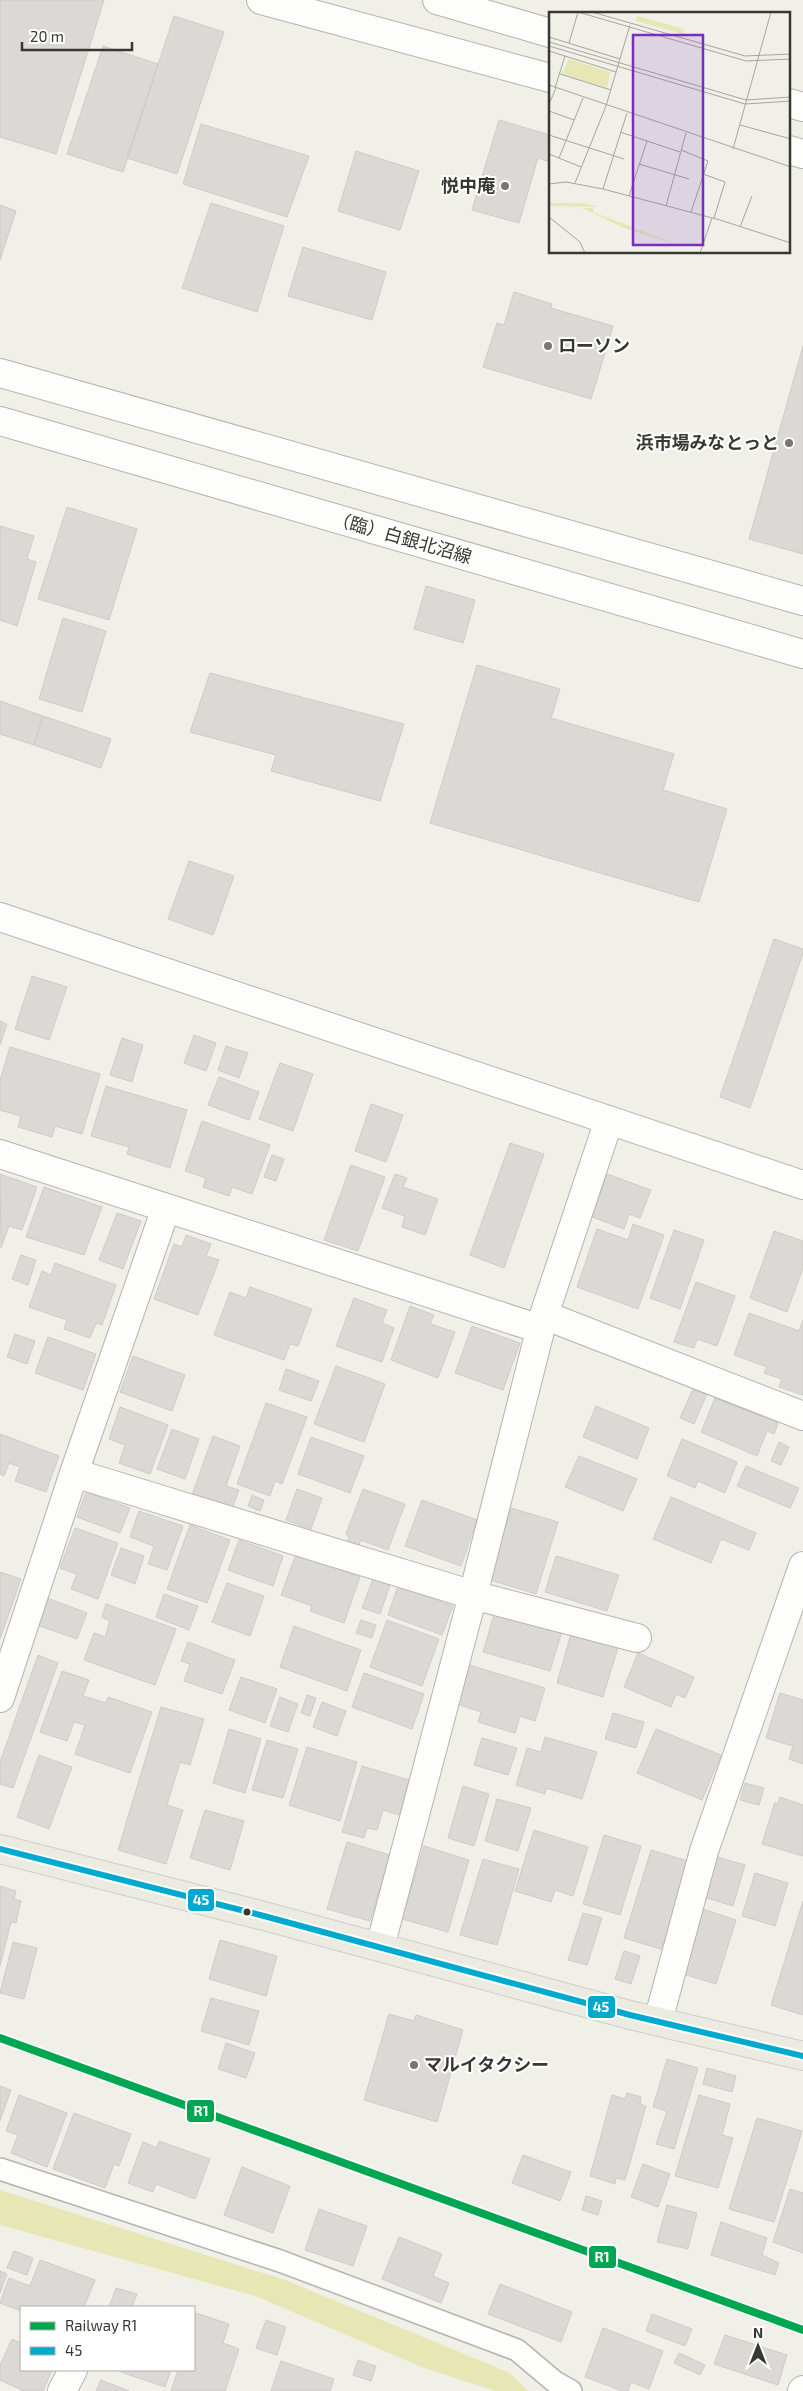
<svg xmlns="http://www.w3.org/2000/svg" width="803" height="2391" viewBox="0 0 803 2391" font-family="'Exo 2','Noto Sans JP',sans-serif">
<style>
.green{fill:#e7e7b5}
.building{fill:#dbd8d6;stroke:#cecbc9}
.lines{fill:none;stroke-linecap:round;stroke-linejoin:round}
.service-casing{stroke:#b4b4ae;stroke-width:24}
.minor-casing{stroke:#b4b4ae;stroke-width:30}
.tertiary-casing{stroke:#b4b4ae;stroke-width:30}
.primary-casing{stroke:#cececa;stroke-width:30}
.service{stroke:#fdfdfc;stroke-width:21}
.minor{stroke:#fdfdfc;stroke-width:28}
.tertiary{stroke:#fdfdfc;stroke-width:28}
.primary{stroke:#ebebe1;stroke-width:28}
.bus-1-casing{stroke:#fff;stroke-width:10}
.bus-1{stroke:#00a9ce;stroke-width:6}
.rail-1-casing{stroke:#fff;stroke-width:11}
.rail-1{stroke:#00a651;stroke-width:8}
.poi-dot{fill:#787872;stroke:#fff;stroke-width:2}
.bus-dot{fill:#383832;stroke:#fff;stroke-width:2}
.labels{text-anchor:middle;stroke-width:4;stroke-linejoin:round;paint-order:stroke}
.poi-label{font-size:18px;font-weight:bold;fill:#383832;stroke:#fff;text-anchor:end}
.street-label{font-size:18px;fill:#383832;stroke:#fff}
.inset-road{fill:none;stroke:#a6a69f;stroke-width:1}
.view{fill:#7b2cbf;fill-opacity:0.15;stroke:#7b2cbf;stroke-width:2.5}
.inset-edge{fill:none;stroke:#383832;stroke-width:2.5}
.line-badge{stroke:#fff;stroke-width:2}
.badge-label{font-size:14px;text-anchor:middle;font-weight:bold;fill:#fff}
</style>
<rect width="100%" height="100%" fill="#f0f0e8"/>
<!-- green -->
<path class="green" d="M0 2190 285 2280 508 2372 529 2391H495L424 2368 255 2296 0 2225Z"/>
<!-- building -->
<path class="building" d="M0 0H104L56 154 0 137Z
M174 16 224 32 177 174 127 158Z
M103 46 158 64 123 172 67 154Z
M499 120 550 135V162L538 158 519 223 472 210Z
M201 124 309 156 287 217 183 184Z
M356 151 419 171 400 230 338 211Z
M211 203 284 226 257 312 182 288Z
M0 205 16 211 0 260Z
M303 247 386 272 372 320 288 296Z
M514 292 552 304 551 308 613 326 591 399 483 367 497 323 504 325Z
M803 346V554L749 539Z
M67 507 137 529 109 620 38 599Z
M0 526 34 536 27 559 36 562 17 626 0 620Z
M426 586 475 600 463 643 414 629Z
M63 618 106 631 82 712 39 699Z
M477 665 560 689 551 718 674 754 663 790 727 809 699 902 430 823Z
M210 673 404 724 380 801 271 771 276 755 190 732Z
M0 701 43 716 34 745 0 734Z
M43 716 111 739 101 768 34 745Z
M189 861 234 876 213 935 168 919Z
M774 939 803 949V953L750 1108 720 1097Z
M32 976 67 987 49 1040 15 1029Z
M0 1021 7 1024 0 1045Z
M194 1035 216 1043 206 1071 184 1063Z
M122 1038 143 1045 132 1082 110 1075Z
M226 1046 248 1053 239 1078 218 1070Z
M10 1047 100 1074 82 1134 55 1126 52 1137 18 1127 21 1116 0 1110V1080Z
M280 1063 313 1074 293 1131 259 1119Z
M219 1077 259 1092 249 1120 208 1105Z
M106 1086 187 1110 170 1168 127 1154 129 1147 91 1136Z
M371 1104 403 1115 386 1162 355 1151Z
M202 1121 270 1145 252 1194 232 1187 229 1196 203 1187 206 1178 185 1171Z
M510 1143 544 1154 504 1268 470 1255Z
M272 1155 284 1159 276 1181 264 1177Z
M351 1165 385 1177 358 1251 324 1240Z
M0 1174 37 1187 22 1230 9 1226 1 1248Z
M395 1174 407 1178 403 1187 438 1199 425 1235 402 1227 405 1216 382 1208Z
M607 1174 651 1190 640 1218 629 1214 624 1229 592 1217Z
M44 1187 102 1207 84 1255 26 1237Z
M117 1213 141 1221 123 1269 99 1260Z
M633 1224 664 1235 638 1309 577 1287 597 1229 628 1240Z
M674 1230 704 1240 680 1309 650 1298Z
M774 1231 803 1241V1268L787 1312 750 1298Z
M186 1235 211 1244 206 1256 219 1260 198 1315 154 1299 174 1244 182 1247Z
M21 1255 36 1260 28 1285 12 1279Z
M55 1263 116 1285 102 1325 96 1323 90 1338 64 1329 67 1320 29 1307 42 1271 51 1275Z
M696 1282 735 1296 717 1346 697 1339 694 1348 674 1342Z
M250 1287 312 1309 298 1346 290 1344 284 1360 214 1335 230 1292 246 1298Z
M354 1298 387 1310 382 1323 394 1328 382 1362 336 1346Z
M410 1306 434 1315 430 1324 455 1332 438 1378 391 1360Z
M749 1313 799 1331 803 1320V1395L779 1387 782 1379 764 1373 767 1367 734 1355Z
M472 1326 520 1343 503 1390 455 1373Z
M15 1334 35 1341 27 1364 7 1357Z
M48 1337 96 1354 83 1390 35 1373Z
M133 1356 185 1375 172 1411 120 1392Z
M336 1366 385 1384 364 1442 314 1424Z
M286 1369 319 1381 311 1401 279 1390Z
M693 1389 707 1394 694 1424 680 1418Z
M715 1398 778 1423 774 1434 767 1431 757 1456 701 1432Z
M266 1403 307 1417 282 1484 275 1481 270 1496 237 1484Z
M596 1406 649 1428 637 1459 583 1437Z
M120 1407 168 1425 150 1474 119 1463 125 1445 109 1439Z
M172 1429 199 1439 185 1479 157 1469Z
M0 1434 59 1456 46 1492 15 1481 20 1467 9 1463 4 1476 0 1474Z
M213 1436 240 1446 226 1486 239 1490 230 1514 204 1498 192 1495Z
M311 1437 364 1456 350 1493 298 1474Z
M682 1439 737 1462 725 1493 698 1481 695 1488 667 1476Z
M779 1442 789 1447 781 1465 771 1461Z
M579 1456 637 1479 623 1511 565 1487Z
M746 1466 799 1488 790 1508 737 1486Z
M297 1489 322 1498 311 1529 286 1520Z
M363 1489 405 1504 388 1550 361 1540 358 1547 347 1544 349 1536 346 1534Z
M86 1492 130 1508 120 1533 77 1517Z
M252 1495 264 1500 260 1511 248 1506Z
M671 1497 756 1533 749 1550 721 1539 711 1563 653 1539Z
M422 1500 477 1520 461 1566 405 1546Z
M511 1508 558 1522 536 1594 490 1580Z
M139 1511 183 1526 167 1570 148 1564 154 1546 130 1537Z
M190 1525 230 1540 207 1603 167 1589Z
M75 1528 118 1543 98 1599 71 1589 77 1574 60 1568Z
M239 1540 283 1556 273 1586 228 1570Z
M121 1548 144 1556 135 1584 111 1575Z
M296 1554 360 1577 344 1623 310 1611 312 1606 281 1595Z
M556 1556 619 1575 607 1611 545 1592Z
M0 1572 21 1579 0 1639Z
M373 1579 390 1585 380 1614 362 1608Z
M227 1583 264 1596 250 1636 212 1622Z
M398 1586 453 1606 442 1635 388 1615Z
M164 1594 198 1606 189 1630 156 1617Z
M47 1598 87 1613 77 1639 37 1625Z
M106 1604 176 1629 155 1685 84 1660 94 1633 105 1637 110 1621 102 1617Z
M495 1611 562 1631 550 1671 483 1652Z
M361 1620 376 1625 372 1638 356 1633Z
M387 1620 439 1639 422 1686 370 1667Z
M294 1626 361 1650 347 1691 280 1667Z
M572 1630 619 1644 603 1697 557 1683Z
M188 1642 235 1660 222 1694 184 1681 190 1664 181 1661Z
M638 1653 694 1677 685 1698 676 1694 671 1707 624 1687Z
M38 1655 58 1663 13 1788 0 1784V1762Z
M466 1664 545 1688 535 1721 520 1716 515 1733 478 1722 481 1712 454 1703Z
M62 1671 89 1680 83 1696 106 1703 108 1697 152 1712 130 1773 75 1754 85 1725 74 1722 67 1741 40 1732Z
M364 1673 424 1694 412 1729 352 1707Z
M241 1677 277 1689 265 1723 229 1710Z
M780 1693 803 1700V1764L789 1759 793 1746 766 1738Z
M307 1695 316 1698 310 1716 301 1713Z
M280 1697 298 1704 288 1732 270 1726Z
M322 1702 346 1711 337 1736 313 1727Z
M161 1707 204 1719 190 1765 180 1762 167 1805 183 1810 166 1864 118 1850Z
M613 1713 644 1722 636 1748 605 1739Z
M229 1729 261 1739 245 1793 213 1783Z
M656 1729 721 1755 702 1800 637 1773Z
M545 1737 597 1752 582 1799 546 1788 545 1794 516 1785 527 1748 541 1752Z
M482 1738 517 1748 508 1775 474 1765Z
M267 1740 298 1749 283 1798 252 1790Z
M307 1747 357 1762 340 1821 289 1805Z
M39 1755 72 1767 49 1829 17 1817Z
M362 1766 409 1780 399 1815 383 1810 377 1830 367 1828 364 1838 342 1832Z
M745 1783 764 1788 759 1805 740 1800Z
M463 1786 489 1794 474 1846 448 1838Z
M780 1797 803 1805V1856L762 1844 775 1802 778 1804Z
M497 1799 531 1808 518 1851 485 1841Z
M205 1810 244 1821 230 1870 190 1858Z
M534 1830 588 1847 573 1896 555 1890 551 1902 515 1891Z
M604 1835 641 1846 620 1915 583 1904Z
M347 1842 390 1855 370 1921 327 1909Z
M424 1846 469 1860 448 1932 402 1919Z
M651 1850 691 1862 664 1950 624 1938Z
M717 1857 745 1865 733 1906 704 1897Z
M483 1859 519 1869 497 1945 460 1935Z
M755 1873 788 1883 775 1926 742 1916Z
M0 1886 16 1891 14 1899 21 1901 16 1923 11 1922 0 1966Z
M803 1901V2015L771 2005Z
M703 1909 736 1920 716 1984 683 1974Z
M583 1913 602 1918 587 1965 568 1960Z
M220 1940 277 1956 266 1996 209 1979Z
M13 1942 37 1948 24 1999 0 1993Z
M624 1951 640 1956 631 1984 615 1979Z
M211 1998 259 2011 249 2045 201 2031Z
M389 2014 414 2021 416 2015 463 2030 437 2122 364 2100Z
M226 2043 255 2053 246 2078 218 2069Z
M667 2059 698 2068 674 2149 656 2144 667 2111 653 2107Z
M707 2068 736 2076 732 2092 703 2084Z
M0 2086 11 2090 0 2121Z
M627 2093 641 2097 640 2104 646 2106 625 2180 616 2178 615 2184 590 2176 612 2095 625 2099Z
M19 2095 67 2113 47 2167 11 2153 18 2135 6 2131Z
M699 2095 730 2104 722 2135 733 2138 718 2188 675 2176Z
M74 2113 131 2134 119 2166 114 2164 105 2188 53 2169Z
M757 2118 802 2131 774 2222 729 2209Z
M159 2141 210 2159 195 2199 156 2184 153 2192 128 2183 143 2142 157 2148Z
M523 2155 571 2172 560 2201 512 2183Z
M643 2164 670 2174 658 2207 631 2197Z
M242 2167 290 2186 273 2233 224 2215Z
M790 2189 803 2193V2253L773 2242Z
M586 2196 602 2201 598 2215 582 2210Z
M667 2205 697 2213 688 2249 657 2242Z
M319 2209 367 2226 353 2266 305 2250Z
M721 2222 767 2238 762 2255 779 2263 775 2275 711 2255Z
M399 2237 442 2254 433 2276 449 2283 441 2303 382 2279Z
M14 2251 33 2258 27 2275 7 2268Z
M40 2260 95 2280 84 2307H21V2311L0 2303 9 2278 30 2286Z
M0 2271 7 2274 0 2293Z
M500 2284 572 2312 561 2342 488 2314Z
M116 2288 137 2294 132 2307H109Z
M196 2313 229 2324 223 2343 239 2349 225 2391H171L178 2370H194V2320Z
M652 2314 692 2329 685 2346 646 2331Z
M266 2320 286 2327 277 2355 256 2348Z
M603 2328 663 2351 649 2389 631 2382 628 2391H622L585 2377Z
M725 2335 787 2355 778 2385 714 2364Z
M12 2339 21 2343V2370H52L43 2391H24L0 2380V2365Z
M679 2353 705 2365 700 2375 674 2363Z
M358 2360 376 2366 371 2381 353 2375Z
M281 2361 334 2379 330 2391H271Z
M122 2370H171L165 2387 121 2372Z
M101 2380 129 2391H96Z"/>
<g class="lines">
<!-- service casing -->
<g class="service-casing">
<path id="service" d="M0 2169 280 2261 517 2350 555 2382 571 2391"/>
</g>
<!-- minor casing -->
<g class="minor-casing">
<path id="minor" d="M0 917 803 1185
M0 1154 540 1329
M544 1315 803 1416
M74 1473 473 1595 637 1638
M0 1698 74 1473 166 1208
M380 1947 473 1595 544 1315 609 1120
M658 2021 704 1851 803 1566
M62 2391 73 2370
M802 2391 803 2390"/>
</g>
<!-- tertiary casing -->
<g class="tertiary-casing">
<path id="tertiary" d="M261 0 550 78
M437 0 550 33
M789 103 803 107
M789 150 803 154
M0 373 803 601
M0 421 803 654"/>
</g>
<!-- primary casing -->
<g class="primary-casing">
<path id="primary" d="M0 1849 264 1916 630 2015 803 2056"/>
</g>
<!-- service -->
<use href="#service" class="service"/>
<!-- minor -->
<use href="#minor" class="minor"/>
<!-- tertiary -->
<use href="#tertiary" class="tertiary"/>
<!-- primary -->
<use href="#primary" class="primary"/>
<!-- bus-1 casing -->
<g class="bus-1-casing">
<path id="bus-1" d="M0 1849 264 1916 630 2015 803 2056"/>
</g>
<!-- bus-1 -->
<use href="#bus-1" class="bus-1"/>
<!-- rail-1 casing -->
<g class="rail-1-casing">
<path id="rail-1" d="M0 2038 803 2330"/>
</g>
<!-- rail-1 -->
<use href="#rail-1" class="rail-1"/>
</g>
<!-- markers -->
<g class="poi-dot">
<circle cx="505" cy="186" r="5"/>
<circle cx="548" cy="346" r="5"/>
<circle cx="789" cy="443" r="5"/>
<circle cx="414" cy="2065" r="5"/>
</g>
<circle class="bus-dot" cx="247" cy="1912" r="4.5"/>
<g class="labels">
<!-- poi labels -->
<g class="poi-label">
<text x="495" y="192">悦中庵</text>
<text x="558" y="352" text-anchor="start">ローソン</text>
<text x="779" y="449">浜市場みなとっと</text>
<text x="424" y="2071" text-anchor="start">マルイタクシー</text>
</g>
<!-- street labels -->
<g class="street-label">
<text transform="translate(402 538) rotate(16)" y="6">（臨）白銀北沼線</text>
</g>
</g>
<!-- overview -->
<g transform="translate(549 12)">
<rect width="241" height="241" fill="#f0f0e8"/>
<path d="M88 4 135 17 134 22 87 9ZM20 47 61 60 58 76 13 62ZM0 191H33L50 195 0 194ZM33 196H44V200L132 234 75 216Z" fill="#e7e7b5"/>
<path class="inset-road" d="M29 0 197 49 242 47M43 0 196 44 242 42M0 25 71 47M0 30 197 88 242 85M20 31 29 0M0 34 196 92 242 89M0 39 67 60M11 62 62 78M0 73 242 155M6 76 16 44M0 92 7 76M0 99 25 108M191 113 242 127M71 120 131 140M0 123 75 147M184 137 222 0M132 138 159 149 142 200M0 142 32 155M10 146 34 86M90 152 140 167M154 162 176 170 165 206M26 171 57 94 81 13M0 172 17 170 54 177 171 208 242 231M54 177 78 101M80 184 98 129M117 194 137 121M0 205 31 230 36 241M191 215 203 184M151 241 163 206"/>
<path class="view" d="M84 23H154V233H84Z"/>
<rect width="241" height="241" class="inset-edge"/>
</g>
<g class="line-badge">
<rect x="187" y="1888" width="28" height="24" rx="5" fill="#00a9ce"/>
<rect x="587" y="1995" width="29" height="24" rx="5" fill="#00a9ce"/>
<rect x="186" y="2099" width="29" height="24" rx="5" fill="#00a651"/>
<rect x="588" y="2245" width="29" height="24" rx="5" fill="#00a651"/>
</g>
<g class="badge-label">
<text x="201" y="1905">45</text>
<text x="601" y="2012">45</text>
<text x="201" y="2116">R1</text>
<text x="602" y="2262">R1</text>
</g>
<!-- legend -->
<rect x="20" y="2306" width="175" height="65" fill="#ffffff" stroke="#afafad"/>
<rect x="30" y="2322" width="25" height="8" fill="#00a651" stroke="#afafad"/>
<text x="65" y="2331" font-size="15" fill="#383832">Railway R1</text>
<rect x="30" y="2347" width="25" height="8" fill="#00a9ce" stroke="#afafad"/>
<text x="65" y="2356" font-size="15" fill="#383832">45</text>
<!-- north arrow -->
<g transform="translate(758 2346)" stroke="#ffffff" stroke-width="4" paint-order="stroke">
<path d="M0-4L9 19L0 12L-9 19Z" fill="#383832"/>
<text y="-8" font-size="14" font-weight="bold" text-anchor="middle" fill="#383832">N</text>
</g>
<!-- scale -->
<path d="M22 42v8h110v-8" fill="none" stroke="#383832" stroke-width="2.5"/>
<text x="30" y="42" font-size="15" fill="#383832" stroke="#ffffff" stroke-width="4" paint-order="stroke">20 m</text>
</svg>
